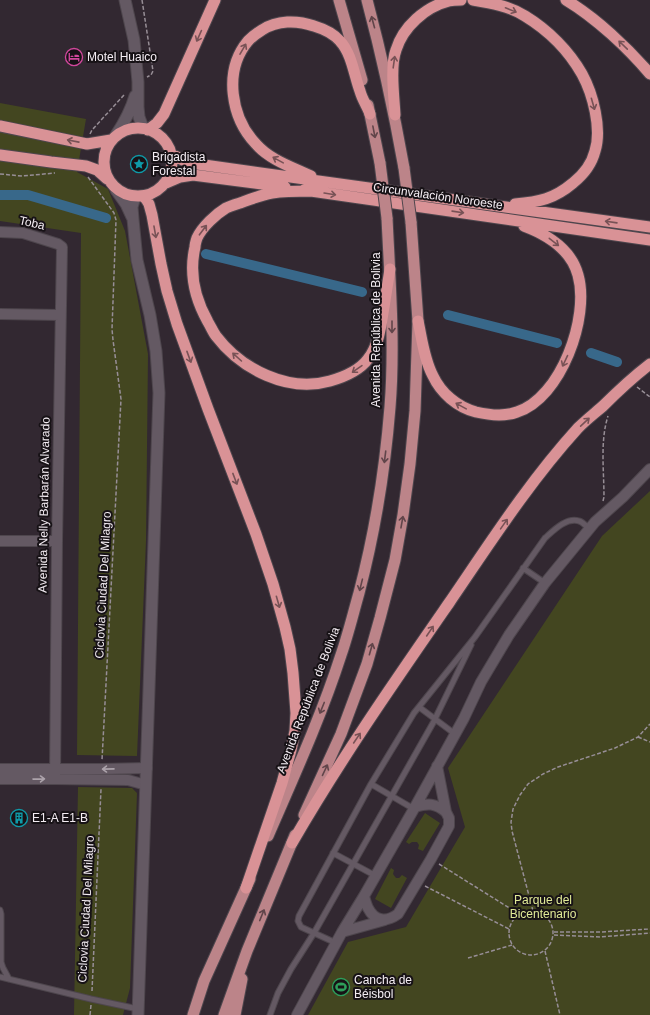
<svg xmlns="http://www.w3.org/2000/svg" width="650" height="1015" viewBox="0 0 650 1015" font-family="Helvetica,sans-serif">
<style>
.green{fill:#434620}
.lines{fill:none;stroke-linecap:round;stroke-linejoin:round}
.canal{stroke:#38688a;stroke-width:10}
.service-casing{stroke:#4e464d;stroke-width:7}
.minor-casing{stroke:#4e464d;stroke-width:12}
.tertiary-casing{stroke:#4e464d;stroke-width:13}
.primary-casing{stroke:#4e464d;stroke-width:13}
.trunk-casing{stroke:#4e464d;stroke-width:13}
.path{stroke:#978e96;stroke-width:1.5;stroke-dasharray:4 2;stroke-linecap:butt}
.service{stroke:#645963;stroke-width:5}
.minor{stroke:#645963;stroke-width:10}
.tertiary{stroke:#645963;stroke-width:11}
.primary{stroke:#bc8489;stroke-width:11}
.trunk{stroke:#d99296;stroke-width:11}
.primary-bridge-casing{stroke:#4e464d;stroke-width:13;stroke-linecap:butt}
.primary-bridge{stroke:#bc8489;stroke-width:11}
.oneway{stroke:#785256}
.oneway2{stroke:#61454a}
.oneway3{stroke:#aca3ab}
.labels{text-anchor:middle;stroke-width:4;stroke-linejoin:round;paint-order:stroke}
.poi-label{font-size:12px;fill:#f4edf3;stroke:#171216;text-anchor:start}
.street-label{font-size:12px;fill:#f4edf3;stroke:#171216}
.park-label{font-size:12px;fill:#e0e996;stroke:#171216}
</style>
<rect width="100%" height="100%" fill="#322831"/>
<!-- green -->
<path class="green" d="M0 103 86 119 77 172 108 189 125 231 148 354 146 541 137 756 77 755 81 233 0 221Z
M650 491V1015H308L348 942 406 927 465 827 448 768 602 536Z
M78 787 132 788 137 793 130 988 123 1015H74Z
M425 813 440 823 423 851 418 849 419 845 417 842H412L409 844 406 842Z
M391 868 394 870 393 874 396 878H399L402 875 407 878 391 908 375 899Z"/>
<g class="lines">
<!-- canal -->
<path class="canal" d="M0 195H28L106 218
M206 254 362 292
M448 315 557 343
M591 353 617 362"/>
<!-- service casing -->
<g class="service-casing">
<path id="service" d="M523 568 545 583
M419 707 455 734
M371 784 414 809
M333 853 376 876
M0 910 1 914V962L3 968 9 979
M336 943 301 927 298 921 299 916 371 784 414 713 475 637 545 538C553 531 566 517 579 521 583 522 586 526 589 529
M0 977 91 999 138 1009
M270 1015 278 993 291 969 314 933 433 723 471 645"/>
</g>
<!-- minor casing -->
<g class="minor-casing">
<path id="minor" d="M0 232 23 233 58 244 62 247 57 541 55 779
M0 314 60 315
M0 541H57
M437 766 446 812 449 818V826L431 859 398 914C387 922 375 922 368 908 366 904 365 900 364 896L415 807C428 803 435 803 446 812
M0 769H102L147 768
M0 779H55L128 780 146 785
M415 807 464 718 481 682 509 635 545 583 595 522 623 497 650 469
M342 932 385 920
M297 1015 342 932 364 896"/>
</g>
<!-- tertiary casing -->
<g class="tertiary-casing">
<path id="tertiary" d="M125 0 134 40 138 82V107L139 117 143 128
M116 135C124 123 131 110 135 96
M116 190 126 204 132 217
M135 197 132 207 133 219 137 260 150 315 156 351 159 393 138 1015"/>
</g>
<!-- primary casing -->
<g class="primary-casing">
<path id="primary" d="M339 0 362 80
M367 0C382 56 394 112 404 168
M368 105 380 163
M304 815 341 734 367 664 380 618 395 560 403 515 410 464 415 411 418 321 411 222
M268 836C294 776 321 717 341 655 348 635 353 614 359 593 375 532 385 470 390 407 395 345 390 281 387 218
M193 1015 204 981 250 879
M224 1015 247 951 295 835
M235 1015 242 979"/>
</g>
<!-- trunk casing -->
<g class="trunk-casing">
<path id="trunk" d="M473 0C491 3 509 6 525 16 548 30 569 51 582 74 593 94 602 129 595 151 592 163 583 175 573 183 554 199 539 202 515 204
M566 0C596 18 628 48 650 74
M395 115C394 97 390 66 396 50 403 27 425 7 449 1 453 0 457 0 461 0
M0 126 87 144 111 140
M104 162a34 34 0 1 1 68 0a34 34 0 1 1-68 0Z
M148 130 157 123 164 114 215 0
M171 154 183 160 197 164 491 205 650 227
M0 155 51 162 86 166 97 170 107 179
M311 176C292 167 270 160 256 144 231 118 223 71 248 41 252 37 257 33 262 30 277 20 297 20 314 26 324 29 333 33 340 41 352 54 354 75 360 91 362 99 367 106 370 114
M166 183 180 177 193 175 285 187
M304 190 650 240
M311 191C298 191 285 191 272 193 261 195 251 199 240 203 236 204 231 206 226 208 216 214 202 227 197 238 196 241 195 244 195 247 189 273 195 299 208 322 211 327 213 332 216 336 241 369 288 393 330 381 344 377 359 371 368 359 379 345 381 325 384 307 386 294 388 282 390 269
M143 196 146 199 149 204 152 215 161 264 167 291 177 324 208 409 256 534 273 584 285 627 290 649 293 673 296 713 295 731 291 750 282 783 246 888
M418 321C422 339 424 359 433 376 441 393 457 407 476 412 489 415 504 417 517 412 561 398 590 317 578 275 571 249 548 235 524 226
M292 843C340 760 395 681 449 603 490 543 529 482 578 428 586 420 595 413 603 406 618 391 633 377 650 364"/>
</g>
<!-- path -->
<path class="path" d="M142 0 153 71 151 75 147 77
M90 134 92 130 124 95
M0 174 22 176 55 173
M88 177 114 213 116 220 112 329 113 340 121 399 102 760
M637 387 650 397
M603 501 604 497C604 470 600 441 608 416
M638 737 650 742
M439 864 519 914
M425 886 509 929
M509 933a22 22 0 1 1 44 0a22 22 0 1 1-44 0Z
M533 911 512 831 511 822 513 809 520 795 528 784 543 774 558 767 615 748 638 737 650 724
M554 932H600L650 929
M554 935 600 937 650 933
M545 951 560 1015
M468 958 512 945
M92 991 101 789
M90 1015 91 1005"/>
<!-- service -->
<use href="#service" class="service"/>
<!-- minor -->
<use href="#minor" class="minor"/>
<!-- tertiary -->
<use href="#tertiary" class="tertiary"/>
<!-- primary -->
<use href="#primary" class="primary"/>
<!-- trunk -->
<use href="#trunk" class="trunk"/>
<!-- primary-bridge casing -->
<g class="primary-bridge-casing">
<path id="primary-bridge" d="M380 163 387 218
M404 168 411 222"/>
</g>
<!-- primary-bridge -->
<use href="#primary-bridge" class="primary-bridge"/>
</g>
<!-- one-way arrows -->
<defs><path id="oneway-shaft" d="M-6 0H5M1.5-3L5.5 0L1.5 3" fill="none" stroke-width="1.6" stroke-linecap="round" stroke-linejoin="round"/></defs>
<g class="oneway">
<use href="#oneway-shaft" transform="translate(511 10) rotate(22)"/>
<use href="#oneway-shaft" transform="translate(199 36) rotate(114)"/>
<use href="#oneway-shaft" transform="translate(623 45) rotate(-136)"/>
<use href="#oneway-shaft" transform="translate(243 49) rotate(-60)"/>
<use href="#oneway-shaft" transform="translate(394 62) rotate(-82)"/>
<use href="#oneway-shaft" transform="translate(593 104) rotate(74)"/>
<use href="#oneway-shaft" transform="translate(73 141) rotate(-169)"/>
<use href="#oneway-shaft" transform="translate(278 160) rotate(-151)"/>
<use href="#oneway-shaft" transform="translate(330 194) rotate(9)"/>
<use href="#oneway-shaft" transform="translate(458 212) rotate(8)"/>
<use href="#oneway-shaft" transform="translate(611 222) rotate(-172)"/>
<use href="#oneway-shaft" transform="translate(203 230) rotate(-53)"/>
<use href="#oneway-shaft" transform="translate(155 232) rotate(80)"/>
<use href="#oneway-shaft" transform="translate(554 242) rotate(38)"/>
<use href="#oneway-shaft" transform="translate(189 357) rotate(70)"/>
<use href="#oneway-shaft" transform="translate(237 357) rotate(-138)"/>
<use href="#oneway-shaft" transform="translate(565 361) rotate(115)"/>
<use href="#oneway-shaft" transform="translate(357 369) rotate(145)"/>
<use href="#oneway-shaft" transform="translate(461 406) rotate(-151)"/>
<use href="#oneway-shaft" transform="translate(585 422) rotate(-43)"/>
<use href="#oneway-shaft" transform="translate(235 479) rotate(69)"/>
<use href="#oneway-shaft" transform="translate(504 524) rotate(-55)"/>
<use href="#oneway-shaft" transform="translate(278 602) rotate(74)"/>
<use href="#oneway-shaft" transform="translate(430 631) rotate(-56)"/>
<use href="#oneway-shaft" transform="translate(357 738) rotate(-56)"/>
</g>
<g class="oneway2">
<use href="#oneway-shaft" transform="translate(373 22) rotate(-105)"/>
<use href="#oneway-shaft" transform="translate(374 132) rotate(79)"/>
<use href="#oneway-shaft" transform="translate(392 327) rotate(90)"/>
<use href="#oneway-shaft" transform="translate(385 457) rotate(97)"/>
<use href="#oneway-shaft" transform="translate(402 522) rotate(-80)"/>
<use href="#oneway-shaft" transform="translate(361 585) rotate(104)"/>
<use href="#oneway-shaft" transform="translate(371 649) rotate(-74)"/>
<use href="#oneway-shaft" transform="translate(322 708) rotate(112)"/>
<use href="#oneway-shaft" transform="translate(325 770) rotate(-65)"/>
<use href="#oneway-shaft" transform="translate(262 915) rotate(-68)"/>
</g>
<g class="oneway3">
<use href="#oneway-shaft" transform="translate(108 769) rotate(179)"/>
<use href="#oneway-shaft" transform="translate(39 779) rotate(-1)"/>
</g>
<!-- icons -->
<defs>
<g id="hotel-ring" transform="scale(0.9)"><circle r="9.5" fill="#171216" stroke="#d1479c" stroke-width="1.5"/><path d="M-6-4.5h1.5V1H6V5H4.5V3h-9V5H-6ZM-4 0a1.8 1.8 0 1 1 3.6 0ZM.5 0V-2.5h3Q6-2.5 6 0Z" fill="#d1479c"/></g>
<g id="sight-ring" transform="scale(0.9)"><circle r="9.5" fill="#171216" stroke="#0f9aa8" stroke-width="1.5"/><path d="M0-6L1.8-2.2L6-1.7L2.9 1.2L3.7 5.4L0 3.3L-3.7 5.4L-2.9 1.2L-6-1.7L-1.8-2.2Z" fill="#0f9aa8"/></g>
<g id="building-ring" transform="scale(0.9)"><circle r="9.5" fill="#171216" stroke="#0f9aa8" stroke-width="1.5"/><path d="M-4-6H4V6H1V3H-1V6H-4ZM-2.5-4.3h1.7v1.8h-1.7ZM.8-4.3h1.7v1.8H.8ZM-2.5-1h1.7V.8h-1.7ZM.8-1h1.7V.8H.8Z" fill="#0f9aa8"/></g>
<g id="stadium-ring" transform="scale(0.9)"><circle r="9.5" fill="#171216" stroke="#2e9e5b" stroke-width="1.5"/><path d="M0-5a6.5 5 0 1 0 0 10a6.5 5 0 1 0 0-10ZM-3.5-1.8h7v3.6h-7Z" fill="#2e9e5b"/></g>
</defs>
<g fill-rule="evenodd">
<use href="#hotel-ring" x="74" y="57"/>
<use href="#sight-ring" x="139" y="164"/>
<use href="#building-ring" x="19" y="818"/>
<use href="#stadium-ring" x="341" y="987"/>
</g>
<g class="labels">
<!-- poi labels -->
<g class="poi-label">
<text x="87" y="61">Motel Huaico</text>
<text x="152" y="161">Brigadista<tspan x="152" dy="14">Forestal</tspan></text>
<text x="32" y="822">E1-A E1-B</text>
<text x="354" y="984">Cancha de<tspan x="354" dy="14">Béisbol</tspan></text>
</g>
<!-- street labels -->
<g class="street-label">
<text transform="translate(438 196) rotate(8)" y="4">Circunvalación Noroeste</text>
<text transform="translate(32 223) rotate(13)" y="4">Toba</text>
<text transform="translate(376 330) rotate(-90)" y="4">Avenida República de Bolivia</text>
<text transform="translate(44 505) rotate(-89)" y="4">Avenida Nelly Barbarán Alvarado</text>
<text transform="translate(103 585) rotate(-87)" y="4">Ciclovia Ciudad Del Milagro</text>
<text transform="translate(308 700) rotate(-69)" y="4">Avenida República de Bolivia</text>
<text transform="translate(86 909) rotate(-87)" y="4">Ciclovia Ciudad Del Milagro</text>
</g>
<!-- park labels -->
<g class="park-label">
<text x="543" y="904">Parque del<tspan x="543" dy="14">Bicentenario</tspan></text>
</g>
</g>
</svg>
